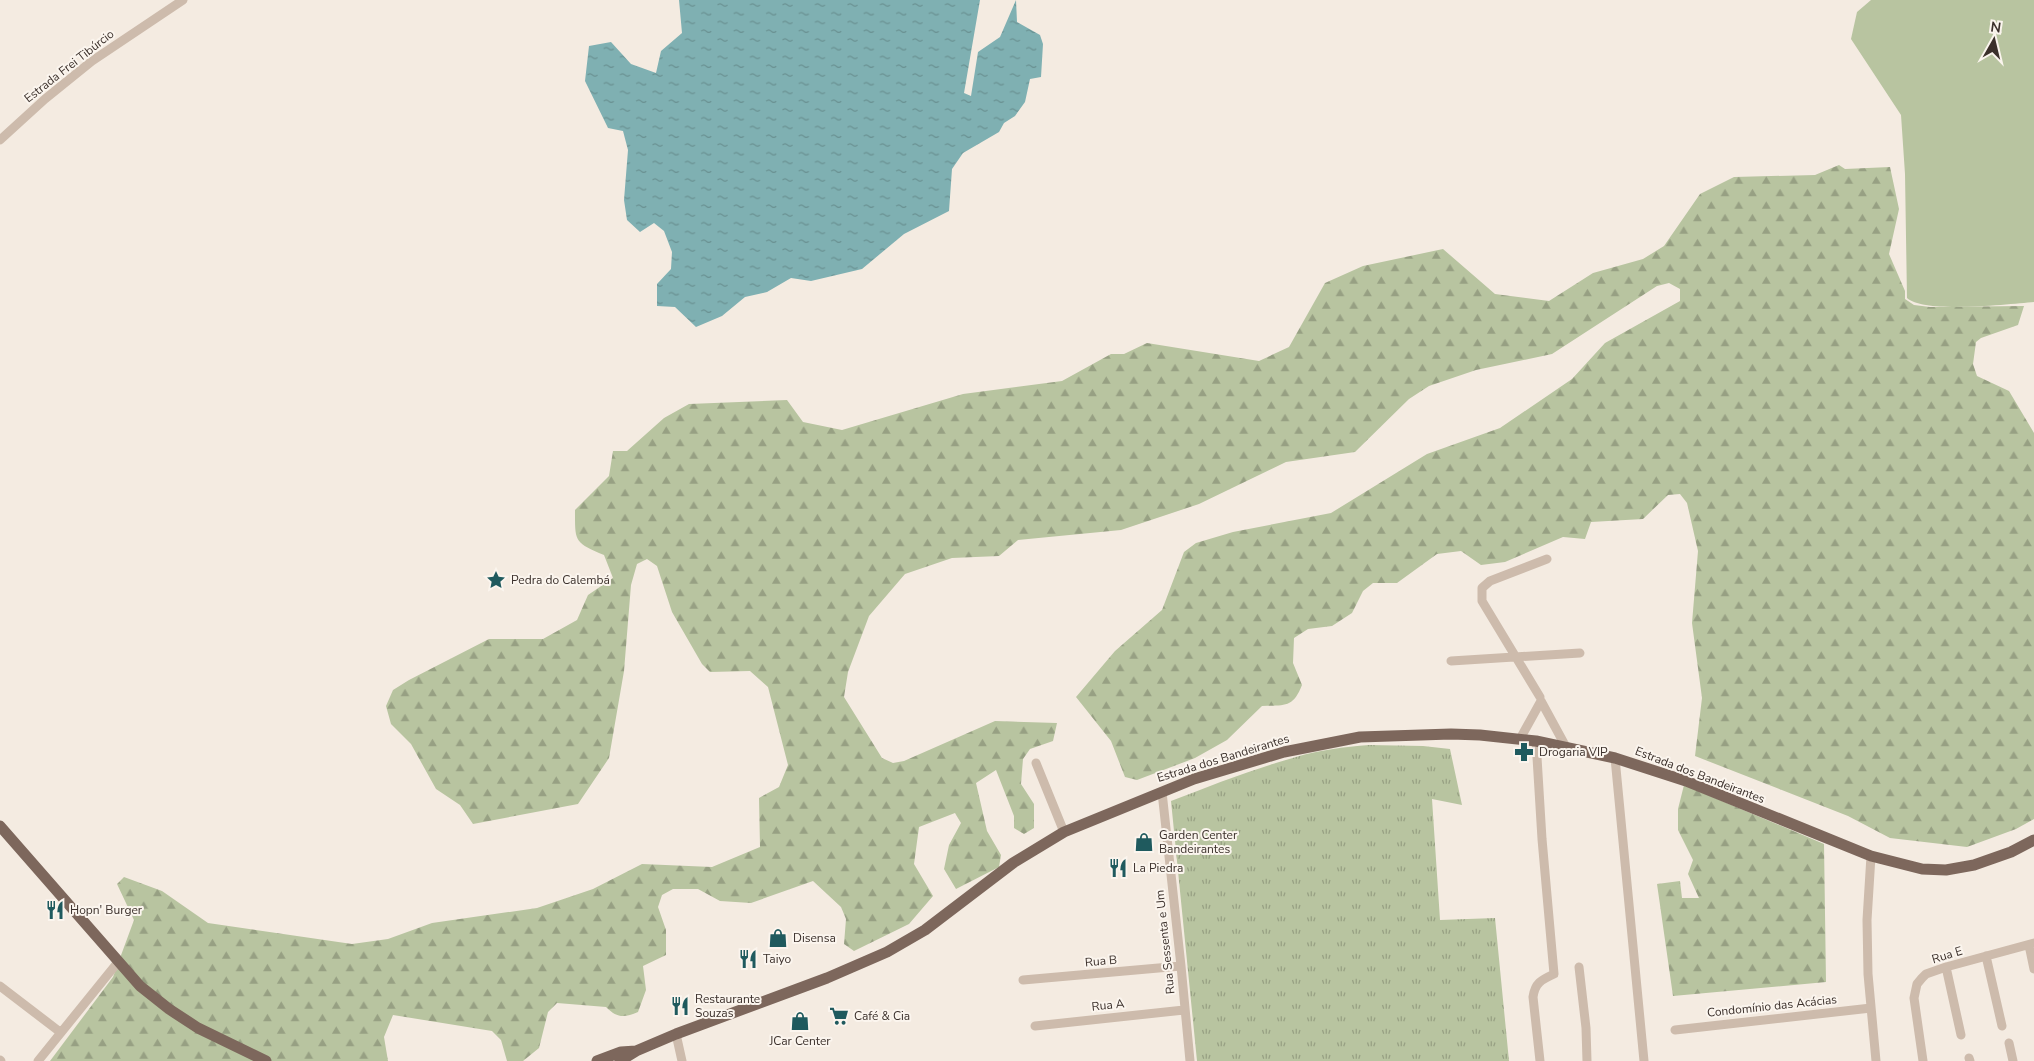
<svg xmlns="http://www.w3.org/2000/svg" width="2034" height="1061" viewBox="0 0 2034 1061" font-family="'Nunito Sans',sans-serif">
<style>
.grass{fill:url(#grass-tufts)}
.forest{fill:url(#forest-firs)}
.garden{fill:#b8c4a0}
.water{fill:url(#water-ripples)}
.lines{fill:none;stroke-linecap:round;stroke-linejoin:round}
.minor{stroke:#cdbbac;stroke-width:9}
.major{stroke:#7d675c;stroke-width:11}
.labels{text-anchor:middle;stroke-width:4;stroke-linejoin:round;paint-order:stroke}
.street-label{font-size:12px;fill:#3b302b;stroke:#fbf5ee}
.poi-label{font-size:12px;fill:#3b302b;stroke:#fbf5ee;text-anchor:start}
</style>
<defs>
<pattern id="grass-tufts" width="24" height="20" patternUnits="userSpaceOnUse" patternTransform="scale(1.25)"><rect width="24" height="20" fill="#b8c4a0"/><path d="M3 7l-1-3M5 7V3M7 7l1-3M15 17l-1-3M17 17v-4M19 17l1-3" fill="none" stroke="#97a083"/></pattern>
<pattern id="forest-firs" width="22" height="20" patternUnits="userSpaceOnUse" patternTransform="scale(1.25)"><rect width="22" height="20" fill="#b8c4a0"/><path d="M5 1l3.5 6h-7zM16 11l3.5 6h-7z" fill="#97a083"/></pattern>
<pattern id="water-ripples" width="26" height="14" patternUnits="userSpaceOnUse" patternTransform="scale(1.25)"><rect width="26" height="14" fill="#7fb0b2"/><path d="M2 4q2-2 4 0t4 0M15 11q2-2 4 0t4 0" fill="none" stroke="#699091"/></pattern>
</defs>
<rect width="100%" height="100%" fill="#f4ebe1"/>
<!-- grass -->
<path class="grass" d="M1369 745 1423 746 1450 749 1462 805 1432 799 1440 920 1495 918 1509 1061H1197L1171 801C1212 785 1253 769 1296 757 1319 750 1344 747 1369 745Z"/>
<!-- forest -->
<path class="forest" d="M1839 165 1845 169 1890 167 1899 209 1889 254 1905 291V299L1914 305 1930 307 2024 306 2018 325 1981 338 1976 342 1973 364 1977 376 2009 391 2034 433V819L2016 829 1967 847 1890 838 1848 816 1695 756 1702 698 1692 623 1698 551 1687 503 1680 494 1668 495 1643 519 1591 522 1585 539 1563 537 1505 562 1481 565 1461 551 1437 554 1397 583H1373L1363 591 1352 613 1332 626 1308 629 1294 638 1293 663 1302 685C1293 708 1285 705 1262 706L1227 740 1195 758 1137 780 1125 777 1111 741 1076 697 1115 651 1162 610 1184 552 1196 543 1233 532 1331 513 1427 454 1500 428 1572 379 1605 343 1680 301V289L1669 283 1657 286 1552 354 1476 370 1429 386 1409 399 1355 452 1286 462 1199 504 1121 530 1018 540 999 556 952 558 905 574 869 616 848 672 844 697 882 758 893 763 904 761 995 721 1057 723 1053 741 1030 749 1023 759 1021 784 1034 804V828L1024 834 1014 828V816L996 770 976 783 987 831 1001 855 999 867 956 889 944 869 949 845 961 823 955 813 919 827 914 864 933 896 909 924 854 951 844 944 846 919 841 907 813 881 751 903 720 901 698 889H673L662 895 658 907 666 930V955L643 966 646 990 638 1012C624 1018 617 1018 606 1007L557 1003 548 1012 539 1048 523 1061H507L501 1040 492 1031 393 1015 384 1037 388 1061H50L113 977 134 920 117 884 124 877 162 891 208 923 352 944 388 939 432 923 537 908 593 889 642 864 712 867 760 847 759 798 779 787 788 765 768 687 750 671 710 672 702 664 672 612 657 566 647 559 637 564 631 585 624 671 609 758 578 804 473 824 460 805 436 789 411 744 391 724 386 706 393 690 409 680 489 639H543L577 620 588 595 613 578 604 555C574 542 575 542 575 510L609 476 613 451H627L664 418 689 404 787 400 803 422 842 430 963 394 1062 381 1111 354H1124L1147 343 1259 361 1289 347 1325 283 1363 266 1443 249 1495 294 1549 301 1593 273 1643 259 1664 246 1700 194 1734 177 1815 175Z
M1684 785 1824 844 1826 982 1673 996 1657 884 1680 881 1682 898H1699L1688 874 1693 860 1678 830V809Z"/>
<!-- garden -->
<path class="garden" d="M1871 0H2034V302C2009 304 1924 314 1907 298L1905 174 1901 115 1851 39 1857 12Z"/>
<!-- water -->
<path class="water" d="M679 0H980L964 93 971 96 978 52 1000 37 1016 0 1017 22 1040 35 1043 44 1041 77 1030 79 1025 102 1015 116 1004 123 999 132 963 153 952 169 949 211 904 234 862 269 811 281 791 278 767 292 745 297 722 316 696 327 675 307 657 306V284L671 269 672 252 664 231 654 223 640 232 627 220 624 200 628 150 623 131 608 128 585 81 589 46 611 42 631 64 656 73 661 51 682 33Z"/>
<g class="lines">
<!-- minor -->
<path class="minor" d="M0 140 45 99 92 61 183 0
M1451 661 1580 653
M1540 697 1482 601V588L1490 581 1547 559
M1541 701 1566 747
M1520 739 1541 701
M1536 741 1542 839 1554 974C1541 980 1535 983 1533 997L1540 1061
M1615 758 1644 1061
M1036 763 1064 832
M1162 792 1181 966 1190 1061
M1871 856 1867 920 1868 974 1876 1061
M2029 945 2034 969
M1986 956 2002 1026
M1579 967 1586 1028 1587 1061
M1946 967 1961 1035
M1023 980 1181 966
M0 986 60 1032
M1035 1026 1184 1010
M1675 1030 1871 1008
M676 1034 682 1061
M2009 1043 2013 1061
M1969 1058 1970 1061
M0 1060 1 1061
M38 1061 118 962
M1923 1061 1914 998 1917 984 1922 978 1926 974 1946 967 2034 943"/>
<!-- major -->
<path class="major" d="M0 826 140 986 169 1009 198 1028 266 1061
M597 1061 621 1052 636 1051
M620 1061 636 1051 676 1034 827 978 887 952 925 930 1013 863 1064 832 1194 779 1284 752 1360 737 1451 734 1480 735 1536 741 1615 758 1686 781 1871 856 1922 869 1946 870 1974 865 2011 852 2034 840"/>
</g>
<!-- icons -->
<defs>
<g id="sight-bare" transform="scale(1.5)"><path d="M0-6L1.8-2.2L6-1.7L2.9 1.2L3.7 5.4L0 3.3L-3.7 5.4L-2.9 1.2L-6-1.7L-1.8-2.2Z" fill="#1f5a5e" stroke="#fbf5ee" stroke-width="2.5" paint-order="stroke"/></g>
<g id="pharmacy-bare" transform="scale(1.5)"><path d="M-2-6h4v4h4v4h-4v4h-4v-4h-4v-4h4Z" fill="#1f5a5e" stroke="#fbf5ee" stroke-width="2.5" paint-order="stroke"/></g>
<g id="shop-bare" transform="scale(1.5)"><path d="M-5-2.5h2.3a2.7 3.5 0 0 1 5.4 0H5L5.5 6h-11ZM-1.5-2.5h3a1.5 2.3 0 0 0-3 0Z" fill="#1f5a5e" stroke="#fbf5ee" stroke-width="2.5" paint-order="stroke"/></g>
<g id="restaurant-bare" transform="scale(1.5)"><path d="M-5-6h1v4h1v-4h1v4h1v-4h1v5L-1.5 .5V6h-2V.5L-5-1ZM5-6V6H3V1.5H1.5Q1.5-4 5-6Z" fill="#1f5a5e" stroke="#fbf5ee" stroke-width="2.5" paint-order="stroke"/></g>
<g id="supermarket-bare" transform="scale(1.5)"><path d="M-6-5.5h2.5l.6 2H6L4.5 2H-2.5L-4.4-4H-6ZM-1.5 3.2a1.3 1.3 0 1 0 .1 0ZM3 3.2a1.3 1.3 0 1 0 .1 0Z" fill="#1f5a5e" stroke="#fbf5ee" stroke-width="2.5" paint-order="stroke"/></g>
</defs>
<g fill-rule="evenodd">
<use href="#sight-bare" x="496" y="580"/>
<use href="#pharmacy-bare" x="1524" y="752"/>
<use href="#shop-bare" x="1144" y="842"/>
<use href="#restaurant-bare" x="1118" y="868"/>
<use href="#restaurant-bare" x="55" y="910"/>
<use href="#shop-bare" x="778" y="938"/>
<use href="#restaurant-bare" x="748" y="959"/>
<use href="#restaurant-bare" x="680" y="1006"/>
<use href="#supermarket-bare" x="839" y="1016"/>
<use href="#shop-bare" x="800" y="1021"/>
</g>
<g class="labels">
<!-- street labels -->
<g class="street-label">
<text transform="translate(69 66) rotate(-38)" y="4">Estrada Frei Tibúrcio</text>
<text transform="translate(1223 758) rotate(-17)" y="4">Estrada dos Bandeirantes</text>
<text transform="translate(1700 775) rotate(21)" y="4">Estrada dos Bandeirantes</text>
<text transform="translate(1165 942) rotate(-96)" y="4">Rua Sessenta e Um</text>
<text transform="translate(1947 955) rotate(-17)" y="4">Rua E</text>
<text transform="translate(1101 961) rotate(-5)" y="4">Rua B</text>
<text transform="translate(1108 1005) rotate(-6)" y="4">Rua A</text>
<text transform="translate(1772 1006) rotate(-6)" y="4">Condomínio das Acácias</text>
</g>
<!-- poi labels -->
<g class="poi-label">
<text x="511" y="584">Pedra do Calembá</text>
<text x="1539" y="756">Drogaria VIP</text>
<text x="1159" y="839">Garden Center<tspan x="1159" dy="14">Bandeirantes</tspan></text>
<text x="1133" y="872">La Piedra</text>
<text x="70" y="914">Hopn' Burger</text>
<text x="793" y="942">Disensa</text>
<text x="763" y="963">Taiyo</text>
<text x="695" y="1003">Restaurante<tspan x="695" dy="14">Souzas</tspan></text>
<text x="854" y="1020">Café &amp; Cia</text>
<text x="800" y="1045" text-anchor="middle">JCar Center</text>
</g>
</g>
<!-- north arrow -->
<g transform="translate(1994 40) rotate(8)" stroke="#fbf5ee" stroke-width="4" paint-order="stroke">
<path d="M0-4L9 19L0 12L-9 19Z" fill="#3b302b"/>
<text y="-8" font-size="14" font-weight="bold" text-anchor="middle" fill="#3b302b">N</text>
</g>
</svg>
